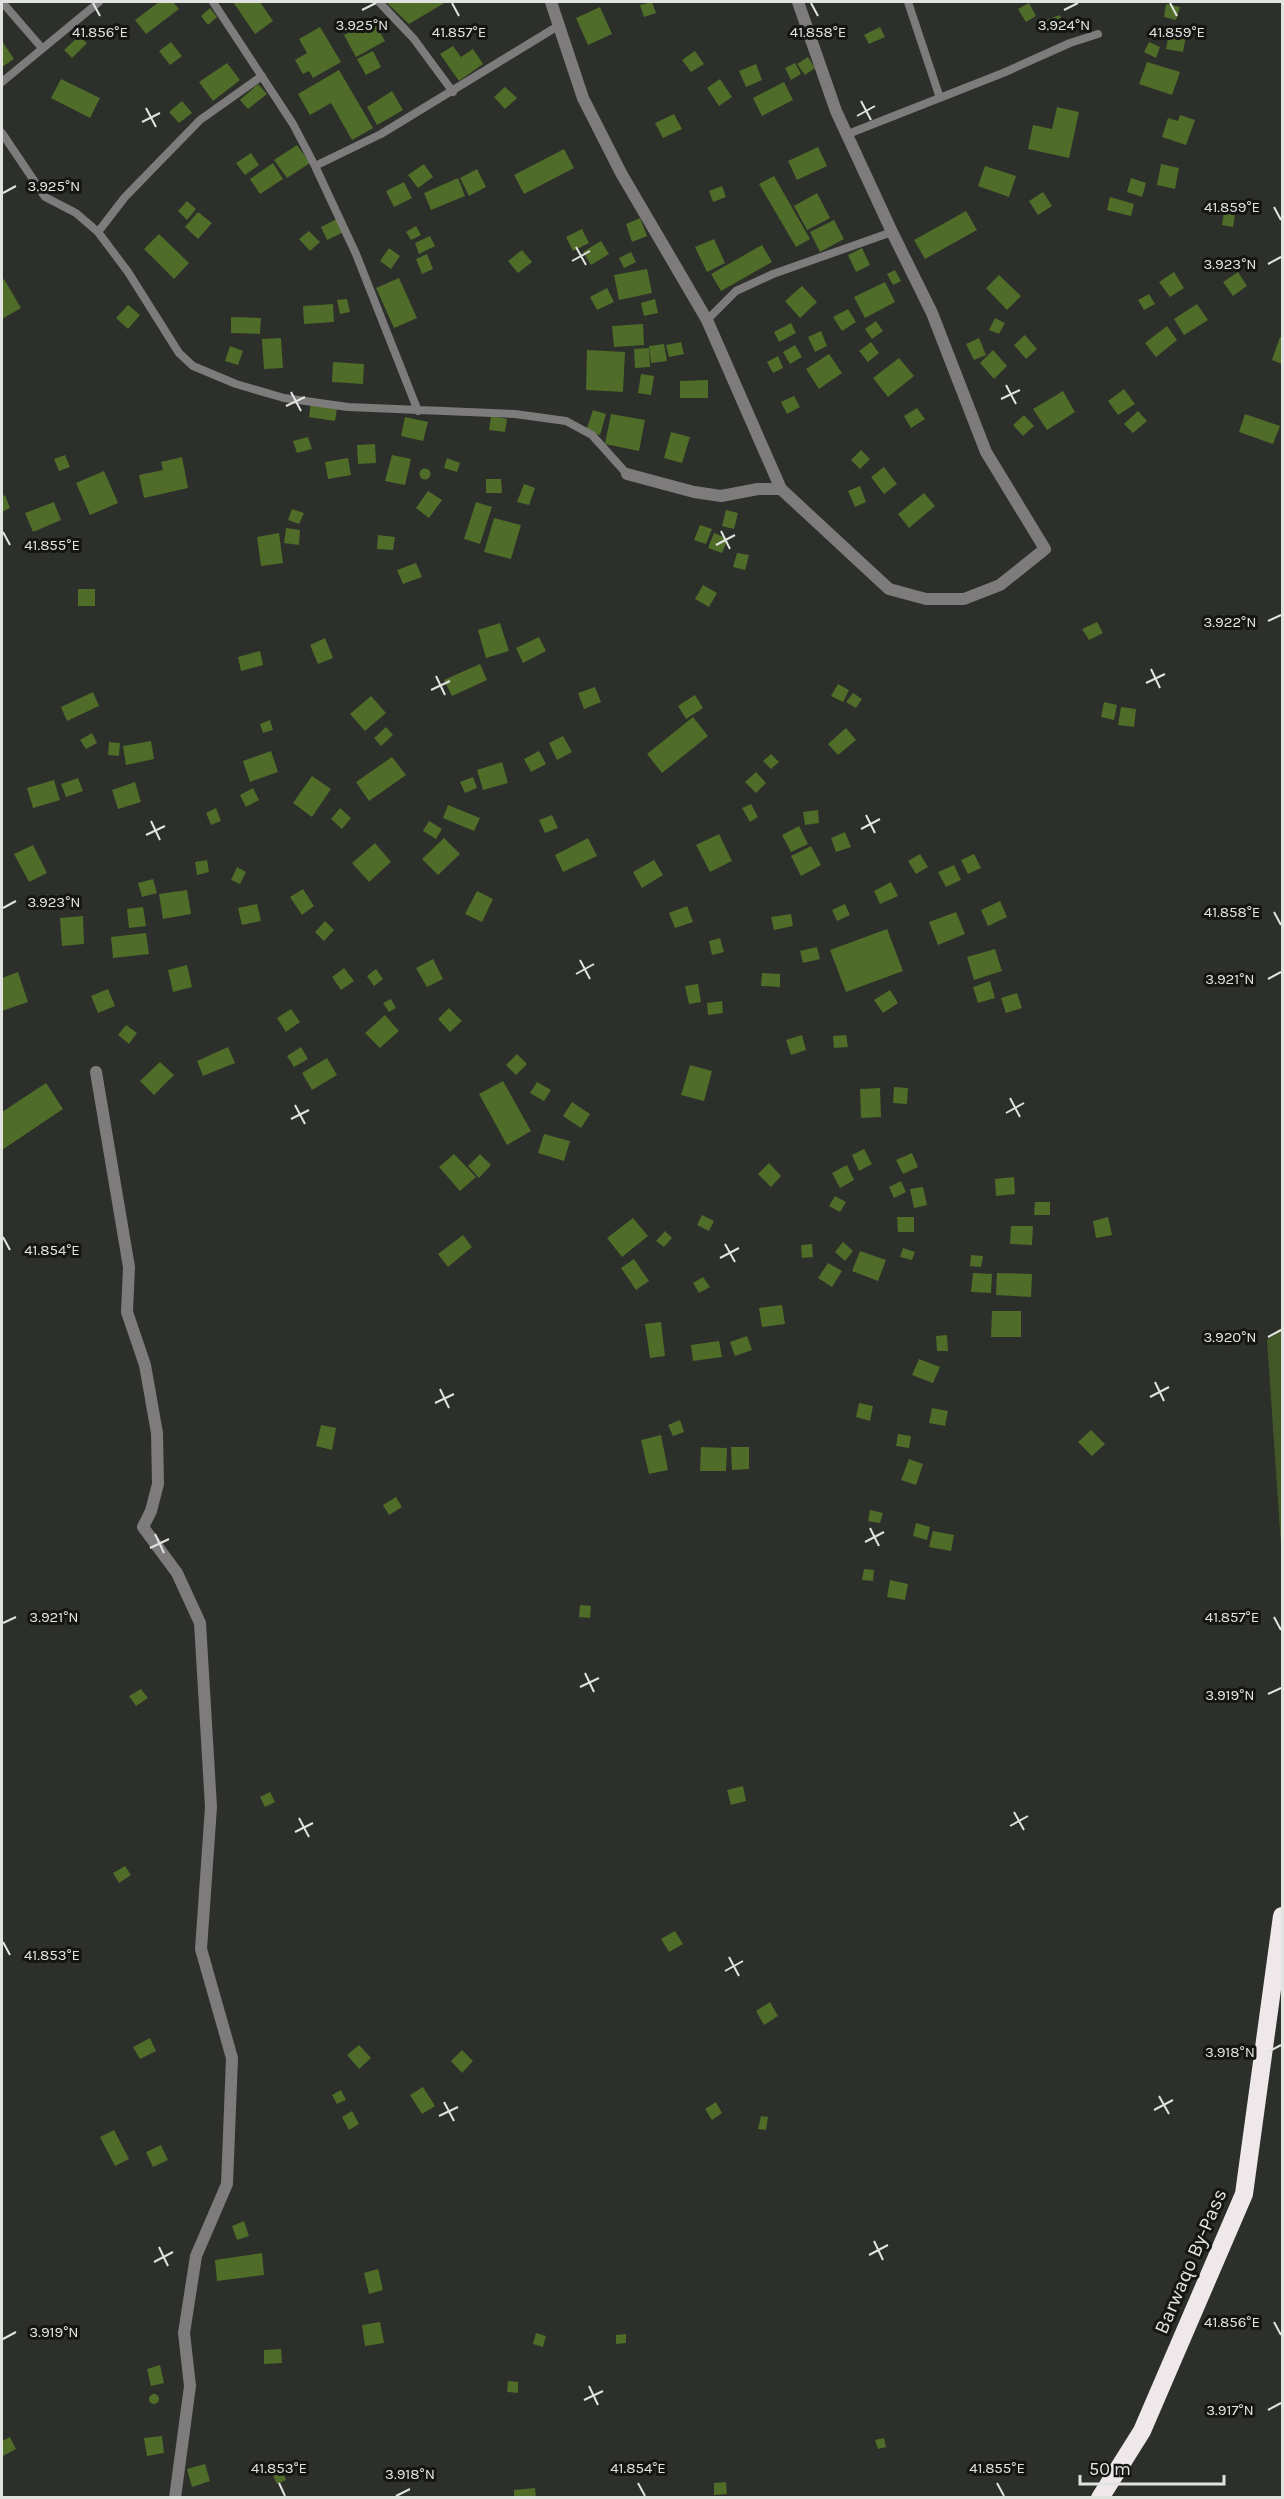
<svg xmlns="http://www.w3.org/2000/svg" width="1284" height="2499" viewBox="0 0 1284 2499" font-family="Karla,sans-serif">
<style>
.green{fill:#425727}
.building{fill:#4f6c29}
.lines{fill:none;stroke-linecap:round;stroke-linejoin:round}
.lane{stroke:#7e7b7c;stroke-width:8}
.street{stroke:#7e7b7c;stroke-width:12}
.highway{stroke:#efe8ea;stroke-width:18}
.ticks{fill:none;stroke:#e1e3e0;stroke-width:2}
.labels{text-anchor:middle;stroke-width:6;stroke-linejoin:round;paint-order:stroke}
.street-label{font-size:20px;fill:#e1e3e0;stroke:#151614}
.ticks-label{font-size:15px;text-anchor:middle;fill:#e1e3e0;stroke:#151614;stroke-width:6;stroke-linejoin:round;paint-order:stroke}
</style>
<rect width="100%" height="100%" fill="#2c2f2a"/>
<!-- green -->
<path class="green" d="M1282 1327V1560L1267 1340Z"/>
<!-- building -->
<path class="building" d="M159 2H173L179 9 146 34 135 20Z
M233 2H260L273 21 255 34Z
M386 2H446L409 24Z
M652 2 656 13 644 17 640 5Z
M1029 3 1036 16 1026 22 1018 9Z
M1166 4 1180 7 1176 20 1164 17Z
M600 7 612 34 588 45 576 18Z
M210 8 217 17 208 25 201 16Z
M1060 15 1064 27 1047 32 1043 21Z
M373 20 385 41 356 57 344 35Z
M320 27 341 62 313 78 309 71 303 74 295 60 307 53 299 39Z
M880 27 885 37 869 44 864 35Z
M1169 33 1186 36 1183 52 1166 49Z
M79 36 87 43 72 58 64 50Z
M2 41 14 59 2 67Z
M171 42 182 56 170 65 159 51Z
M1149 42 1160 47 1156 58 1144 52Z
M453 46 461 57 473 49 483 64 459 81 440 54Z
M373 51 381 67 366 75 357 59Z
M695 51 704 64 691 72 682 60Z
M808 57 815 68 805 75 797 64Z
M1147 62 1180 72 1172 95 1139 84Z
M227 63 240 80 213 101 199 82Z
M795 63 801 74 791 80 785 68Z
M756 64 762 80 746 87 739 71Z
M339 70 373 128 352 140 331 103 310 115 298 94Z
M61 79 100 98 90 118 51 98Z
M720 79 732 97 719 106 707 88Z
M784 82 793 100 762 116 753 98Z
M258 84 267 94 248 109 240 100Z
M505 87 517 98 505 109 494 97Z
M392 91 403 110 377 125 367 107Z
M182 101 192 113 179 123 169 112Z
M1057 107 1079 112 1069 158 1028 149 1033 125 1052 129Z
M674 114 682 129 663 138 655 123Z
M1180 115 1195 120 1186 145 1162 137 1168 118 1178 121Z
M297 145 310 163 287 178 274 160Z
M818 147 827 166 797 180 788 161Z
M564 149 574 168 524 194 514 175Z
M251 153 259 165 245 175 236 163Z
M273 163 283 179 260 194 250 179Z
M424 164 433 177 418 188 408 175Z
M1161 164 1179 168 1175 189 1157 185Z
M985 166 1016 176 1009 197 978 186Z
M477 169 486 187 469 196 460 178Z
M774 176 810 239 796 247 759 184Z
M458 178 465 196 431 210 424 193Z
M1131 178 1146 183 1142 197 1127 192Z
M404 182 412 198 394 207 386 191Z
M722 186 726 197 713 202 709 191Z
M1043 192 1052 206 1038 215 1029 201Z
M817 193 830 218 807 230 794 206Z
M1110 197 1134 204 1131 216 1107 210Z
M187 201 196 209 187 220 178 211Z
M966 211 977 230 925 259 914 240Z
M198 212 212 223 198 239 185 227Z
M1224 212 1235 214 1233 227 1222 225Z
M640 218 647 236 632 242 626 224Z
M337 219 344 232 327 240 321 227Z
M834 220 844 239 820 252 810 232Z
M416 226 421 235 411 240 406 232Z
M582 229 589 243 573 251 566 237Z
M309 231 320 242 310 251 299 239Z
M159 234 189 263 174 279 144 249Z
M430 236 435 246 419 254 415 243Z
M714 239 725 263 707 272 695 247Z
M601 241 609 254 591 265 583 252Z
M762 245 772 262 721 291 711 274Z
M389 248 400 256 391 269 380 261Z
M862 248 870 265 856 272 848 255Z
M522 250 532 262 518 273 508 261Z
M631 252 636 262 624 268 619 258Z
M427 254 433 269 422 274 416 259Z
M647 269 652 293 619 300 614 275Z
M895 270 901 281 893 285 887 274Z
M1174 272 1184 288 1170 297 1159 282Z
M1238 272 1247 286 1233 296 1223 282Z
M999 275 1021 296 1007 310 986 288Z
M399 278 417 318 394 328 376 288Z
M4 279 21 308 2 319V281Z
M885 282 895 302 865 318 854 297Z
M802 286 817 302 800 318 785 301Z
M607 288 614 302 597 310 590 297Z
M1149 294 1155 304 1144 310 1138 300Z
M347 299 350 312 340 314 337 300Z
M655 299 658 313 644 316 641 303Z
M333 304 334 322 304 324 303 306Z
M1197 304 1208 320 1184 335 1174 319Z
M128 305 140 315 128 329 116 318Z
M848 309 856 322 842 331 833 317Z
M231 317 261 318 260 334 231 333Z
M995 318 1005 323 999 334 989 330Z
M876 321 883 331 872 339 865 329Z
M791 323 796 333 779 342 774 332Z
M643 324 644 345 614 347 612 326Z
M1167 326 1177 340 1156 357 1145 343Z
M821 331 827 346 815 352 808 337Z
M1025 335 1037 349 1026 359 1014 345Z
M1280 337H1282V364L1272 360Z
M281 338 283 368 264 369 262 339Z
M979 338 986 355 974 360 966 344Z
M681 342 684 354 669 357 666 345Z
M871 342 879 353 868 362 859 351Z
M664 344 667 361 651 363 649 346Z
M795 345 802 357 790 364 783 352Z
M230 346 243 351 238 365 225 361Z
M649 348 650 367 635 368 634 349Z
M587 350 625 352 623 392 586 390Z
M993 350 1007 366 994 379 980 363Z
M829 354 842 373 819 389 806 369Z
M778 356 783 368 773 373 767 362Z
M899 358 914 376 888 397 873 378Z
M333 362 364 364 363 384 332 382Z
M641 374 654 376 651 395 638 393Z
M708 380V398H680V381Z
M1124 389 1135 404 1118 415 1108 401Z
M1063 391 1075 412 1047 430 1033 409Z
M794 396 800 407 787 414 781 402Z
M311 403 337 408 335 421 309 417Z
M917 408 925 419 911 428 904 416Z
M593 410 606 414 600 435 586 431Z
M1138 411 1147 421 1133 433 1124 424Z
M611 414 645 420 639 451 605 444Z
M1245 414 1280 426 1273 444 1239 432Z
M1024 415 1034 426 1023 436 1013 425Z
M491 416 507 419 505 432 489 430Z
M405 417 428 422 423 441 401 436Z
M671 432 690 437 682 463 664 458Z
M308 437 312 449 297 453 293 441Z
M375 444 376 463 358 464 357 445Z
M861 450 870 459 860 469 851 460Z
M65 455 70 467 59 471 54 459Z
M392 455 411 459 405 485 385 481Z
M182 457 188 488 144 498 139 475 163 470 161 462Z
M348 458 351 475 328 479 325 462Z
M447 458 460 463 457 472 444 468Z
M884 467 897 484 884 494 871 477Z
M419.5 474a5.5 5.5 0 1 1 11 0a5.5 5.5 0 1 1-11 0Z
M104 471 118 503 90 515 76 483Z
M486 479H501L502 493H486Z
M524 484 535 488 529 505 517 502Z
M860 486 866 502 855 507 848 491Z
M428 491 442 500 429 518 416 508Z
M924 493 935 506 909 528 898 514Z
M5 495 10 508 2 512V497Z
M54 502 61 520 33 532 25 513Z
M476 502 492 507 480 544 464 539Z
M292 509 304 513 299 524 288 520Z
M726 510 738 513 734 529 722 526Z
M494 518 521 525 511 559 484 552Z
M700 525 712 529 706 544 694 540Z
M286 528 300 530 299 545 284 543Z
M279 533 283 563 261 566 257 537Z
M714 533 728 539 722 553 708 548Z
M378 535 395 537 393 550 377 549Z
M737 553 749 555 745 570 733 567Z
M416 563 422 577 403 584 397 570Z
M703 585 717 593 709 607 695 599Z
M78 589H95V606H78Z
M1097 622 1103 633 1089 640 1082 629Z
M500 623 509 651 486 658 478 630Z
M539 637 546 651 523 663 516 648Z
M325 638 333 658 318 664 310 645Z
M260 651 263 665 241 671 238 657Z
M480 664 487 680 452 696 444 680Z
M838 684 849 690 843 702 831 696Z
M595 687 601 702 584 709 578 693Z
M93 692 99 706 67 721 61 707Z
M853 693 862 699 856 708 846 702Z
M695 695 703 708 686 719 678 706Z
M371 696 386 713 365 731 350 714Z
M1104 702 1117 705 1114 720 1101 717Z
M1121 707 1136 709 1134 727 1118 725Z
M693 717 708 736 662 773 647 754Z
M270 720 273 730 263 733 260 724Z
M386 727 393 735 381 746 374 738Z
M846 728 856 740 838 755 828 744Z
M92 733 97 743 86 749 80 740Z
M563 736 572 752 557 760 549 743Z
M151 741 154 759 126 765 123 746Z
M109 742 120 743 119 756 108 755Z
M271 751 278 772 250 782 243 761Z
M539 751 546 764 531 772 524 759Z
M771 754 779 762 771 769 763 761Z
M392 757 406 775 369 801 356 782Z
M502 762 508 783 483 790 477 770Z
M756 772 766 783 756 793 745 782Z
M312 776 331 789 312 817 293 803Z
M473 777 477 788 465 793 460 782Z
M78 778 83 791 66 797 61 784Z
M54 780 60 800 33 808 27 788Z
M135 782 141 802 118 809 112 790Z
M253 788 259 800 246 807 240 795Z
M751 804 758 817 750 822 742 808Z
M448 805 480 818 474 831 443 818Z
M216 808 221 821 211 825 206 813Z
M340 808 351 818 342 829 331 819Z
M818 810 819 823 805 825 803 812Z
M552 815 558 828 545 833 539 820Z
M429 821 442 829 436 839 423 831Z
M799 826 808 844 791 852 782 835Z
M845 832 851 847 836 852 831 838Z
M719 834 732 861 710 872 696 845Z
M444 838 460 854 438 875 422 859Z
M588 838 597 856 563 872 555 855Z
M375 843 391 862 369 882 352 863Z
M33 845 47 873 29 882 14 854Z
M811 846 821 865 801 876 791 856Z
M920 854 928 867 916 874 908 861Z
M974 854 981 868 968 874 961 860Z
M207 860 209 872 197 875 195 862Z
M654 860 663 875 642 888 633 872Z
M954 865 961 880 946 887 938 872Z
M237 867 246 872 240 884 231 880Z
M153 879 157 893 142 897 138 883Z
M891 882 898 896 880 904 874 891Z
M303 889 314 906 302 915 290 897Z
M187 890 191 914 163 919 159 894Z
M477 891 493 899 482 922 465 914Z
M1000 901 1007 917 988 926 981 910Z
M257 904 261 921 242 925 238 908Z
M845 904 850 915 837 921 832 910Z
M687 906 693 922 675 928 669 913Z
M143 907 146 926 129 928 127 909Z
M956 912 965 934 938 945 929 922Z
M791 914 793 926 774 930 771 917Z
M83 916 84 944 62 946 60 918Z
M325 921 334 930 324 941 315 932Z
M887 929 903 971 846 992 830 950Z
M146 933 149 954 113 958 111 937Z
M720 938 724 952 712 955 709 941Z
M817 947 820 959 803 963 800 951Z
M995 949 1002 971 974 980 967 957Z
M433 959 443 979 427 987 416 968Z
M187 965 192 987 173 992 168 970Z
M344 968 354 981 341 990 332 977Z
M376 969 383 979 374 986 367 976Z
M18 972 28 1002 2 1011V978Z
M762 973 780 974V987L761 986Z
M990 981 995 998 978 1003 973 987Z
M698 984 701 1002 689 1004 685 986Z
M108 989 115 1006 98 1013 91 996Z
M890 990 898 1003 883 1013 874 1000Z
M1017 993 1022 1008 1006 1013 1001 998Z
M391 999 396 1008 389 1012 383 1003Z
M722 1001 723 1013 708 1015 707 1003Z
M449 1008 462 1021 450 1032 438 1019Z
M291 1009 300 1022 286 1032 277 1018Z
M385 1015 399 1031 380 1048 365 1033Z
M126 1025 137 1033 129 1044 118 1035Z
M802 1035 806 1050 791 1055 786 1040Z
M846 1035 848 1047 834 1048 833 1036Z
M228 1047 235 1063 203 1076 197 1061Z
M301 1047 308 1059 294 1067 287 1056Z
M517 1054 527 1064 516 1075 506 1065Z
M327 1058 337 1075 312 1090 302 1073Z
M160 1062 174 1075 154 1095 140 1081Z
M690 1065 712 1071 704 1101 681 1095Z
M503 1081 531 1131 507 1145 479 1094Z
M537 1082 551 1090 544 1101 530 1093Z
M46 1083 63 1109 2 1150V1112Z
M894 1087 908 1088 907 1104 893 1103Z
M880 1088 881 1117 861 1118 860 1089Z
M572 1102 590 1114 581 1128 563 1116Z
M544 1134 570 1141 564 1161 538 1153Z
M864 1149 872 1164 859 1171 852 1155Z
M912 1153 918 1167 903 1174 896 1160Z
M454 1154 476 1177 460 1191 439 1167Z
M480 1154 491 1165 479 1178 468 1166Z
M769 1163 781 1176 771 1187 758 1174Z
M847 1165 854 1180 840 1188 832 1173Z
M1014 1177 1015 1194 996 1196 995 1179Z
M901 1181 906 1192 894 1198 889 1187Z
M923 1187 927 1205 914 1208 910 1189Z
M835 1196 846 1202 840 1212 829 1206Z
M1035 1202H1050V1215H1034Z
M702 1215 714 1221 709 1231 697 1225Z
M897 1217H914V1232H898Z
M1108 1217 1112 1235 1096 1238 1093 1221Z
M633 1218 648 1236 622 1257 607 1238Z
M1011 1226H1033L1032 1245 1010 1244Z
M665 1231 672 1238 664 1247 656 1241Z
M463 1235 472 1247 448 1267 438 1254Z
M843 1242 853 1251 845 1261 835 1252Z
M812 1244 813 1257 802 1258 801 1245Z
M903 1248 915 1252 912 1260 900 1257Z
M860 1251 886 1260 878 1281 852 1271Z
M971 1255 983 1256 981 1267 970 1266Z
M634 1259 649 1281 636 1290 621 1268Z
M828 1263 842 1271 832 1287 818 1278Z
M973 1273 992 1274 991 1293 971 1292Z
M997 1273 1032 1274 1031 1297 996 1295Z
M703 1277 710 1287 699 1293 693 1283Z
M782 1305 785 1324 762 1327 759 1308Z
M992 1311H1021V1337H991Z
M661 1322 665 1356 650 1358 645 1324Z
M947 1335 948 1351H937L936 1336Z
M747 1336 752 1350 735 1356 730 1342Z
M719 1341 722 1357 693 1361 691 1345Z
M919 1359 940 1367 933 1383 912 1375Z
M859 1403 873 1406 870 1421 856 1417Z
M932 1408 948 1411 945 1426 929 1423Z
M680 1420 684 1432 673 1436 668 1425Z
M321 1425 336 1428 332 1450 316 1446Z
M1091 1430 1105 1444 1092 1456 1078 1442Z
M898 1434 911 1436 909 1448 896 1446Z
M661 1435 668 1470 649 1474 641 1440Z
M701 1447 727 1448 726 1471H700Z
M731 1447H749V1469L732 1470Z
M909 1459 923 1464 916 1485 901 1480Z
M396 1497 402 1507 389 1515 383 1505Z
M870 1510 883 1513 880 1523 868 1521Z
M916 1523 930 1527 927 1540 913 1536Z
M933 1531 954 1535 951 1551 929 1547Z
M864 1569 874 1570 873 1581 862 1580Z
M890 1580 908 1584 905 1600 887 1597Z
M580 1605 591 1606 590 1618 579 1617Z
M141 1689 148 1698 136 1706 129 1696Z
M743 1786 746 1801 731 1805 727 1790Z
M270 1792 275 1802 265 1807 260 1797Z
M125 1866 131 1875 119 1883 113 1873Z
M675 1931 683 1944 669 1952 661 1939Z
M770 2002 778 2016 764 2025 756 2011Z
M150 2038 156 2051 140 2059 133 2047Z
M359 2045 371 2058 359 2069 347 2055Z
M462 2050 473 2061 462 2073 451 2061Z
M423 2087 435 2106 422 2114 410 2095Z
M341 2090 346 2100 337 2104 332 2095Z
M716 2102 722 2113 712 2120 705 2109Z
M352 2111 359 2124 349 2130 342 2117Z
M761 2116 768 2117 766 2130 758 2129Z
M114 2130 129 2159 115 2166 100 2137Z
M161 2145 168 2160 153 2167 146 2152Z
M244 2221 249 2236 237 2240 232 2226Z
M262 2253 264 2275 217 2281 215 2260Z
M378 2269 383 2290 369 2294 364 2273Z
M380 2322 384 2343 365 2346 362 2325Z
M536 2333 546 2336 543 2347 533 2344Z
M626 2334V2343L616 2344V2335Z
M281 2349 282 2363 264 2364V2350Z
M160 2365 164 2383 151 2386 147 2369Z
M508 2381 518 2382V2393L507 2392Z
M149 2399a5 5 0 1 1 10 0a5 5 0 1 1-10 0Z
M162 2436 164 2453 147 2456 144 2438Z
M10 2437 16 2449 3 2456 2 2441Z
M884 2438 886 2447 878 2449 875 2440Z
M205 2464 210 2481 192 2487 187 2469Z
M281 2469 286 2480 277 2484 272 2474Z
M726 2482 727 2494 714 2495V2483Z
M535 2488 536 2498H514V2490Z"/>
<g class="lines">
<!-- lane -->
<path class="lane" d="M2 2 41 47
M213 2 293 124 315 166 356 254 418 411
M379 2 414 39 453 92
M908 2 940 98
M2 82 99 2
M2 133 45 197 76 213 98 232 128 272 179 353 193 366 236 384 284 398 348 407 515 414 566 421 592 435 627 474
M848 134 1003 73 1070 43 1098 34
M315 166 381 134 558 26
M98 232 125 197 200 120 262 76
M707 320 736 291 773 274 892 232"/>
<!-- street -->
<path class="street" d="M551 2 583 98 621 173 707 320 781 489
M627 474 694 492 721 496 758 489H781L889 589 926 599H964L1000 585 1045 549 986 452 932 313 892 232 836 111 798 2
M96 1072 129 1267 127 1312 145 1365 157 1433 158 1484 151 1511 143 1527 177 1573 200 1623 211 1807 201 1949 232 2058 227 2184 196 2256 184 2333 190 2386 175 2498"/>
<!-- highway -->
<path class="highway" d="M1100 2498 1142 2431 1244 2194 1282 1916"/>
</g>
<!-- ticks -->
<path class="ticks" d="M93 3 100 16M452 3 459 16M811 3 818 16M1170 3 1177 16M362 10 376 3M1064 10 1078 3M861 101 871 120M146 108 156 127M857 116 875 106M142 122 160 113M3 193 16 186M1274 207 1281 220M576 247 586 265M572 261 590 251M1268 264 1281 257M1006 385 1016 404M291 392 301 411M1001 399 1020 390M286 406 305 397M721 531 730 549M3 532 10 545M716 545 735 535M1268 621 1281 615M1151 669 1160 688M436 676 445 695M1146 683 1165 674M431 690 450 681M866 815 875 833M151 821 160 840M861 829 880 819M146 835 165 826M3 908 16 901M1274 912 1281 925M580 960 590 979M576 974 594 964M1268 979 1281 972M1010 1098 1020 1117M295 1105 305 1124M1006 1113 1024 1103M291 1119 309 1110M3 1237 10 1250M725 1244 735 1262M720 1258 739 1248M1268 1337 1281 1330M1155 1382 1164 1401M440 1389 449 1408M1150 1397 1169 1387M435 1403 454 1394M870 1528 879 1546M155 1534 164 1553M865 1542 884 1532M150 1548 169 1539M1274 1617 1281 1630M3 1623 16 1617M585 1673 594 1692M580 1687 599 1678M1268 1694 1281 1688M1014 1812 1024 1830M299 1818 309 1837M1010 1826 1028 1816M295 1832 313 1823M3 1942 10 1955M729 1957 739 1976M725 1971 743 1961M1268 2052 1281 2045M1159 2096 1169 2114M444 2102 454 2121M1154 2110 1173 2100M439 2116 458 2107M874 2241 883 2260M159 2247 168 2266M869 2255 888 2245M154 2262 173 2252M1274 2322 1281 2335M3 2339 16 2332M589 2386 598 2405M584 2400 603 2391M1268 2410 1281 2403M279 2483 285 2496M638 2483 645 2496M997 2483 1004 2496M396 2496 410 2489"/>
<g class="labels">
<!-- street labels -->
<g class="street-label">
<text transform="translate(1190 2261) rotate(-67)" y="7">Barwaqo By-Pass</text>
</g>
</g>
<g class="ticks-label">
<text x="362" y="30">3.925°N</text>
<text x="1064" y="30">3.924°N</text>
<text x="100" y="37">41.856°E</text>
<text x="459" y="37">41.857°E</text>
<text x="818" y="37">41.858°E</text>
<text x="1177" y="37">41.859°E</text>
<text x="54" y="191">3.925°N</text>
<text x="1232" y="212">41.859°E</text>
<text x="1230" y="269">3.923°N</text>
<text x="52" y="550">41.855°E</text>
<text x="1230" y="627">3.922°N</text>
<text x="54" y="907">3.923°N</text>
<text x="1232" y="917">41.858°E</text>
<text x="1230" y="984">3.921°N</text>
<text x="52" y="1255">41.854°E</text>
<text x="1230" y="1342">3.920°N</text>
<text x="54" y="1622">3.921°N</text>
<text x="1232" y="1622">41.857°E</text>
<text x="1230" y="1700">3.919°N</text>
<text x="52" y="1960">41.853°E</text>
<text x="1230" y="2057">3.918°N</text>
<text x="1232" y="2327">41.856°E</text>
<text x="54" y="2337">3.919°N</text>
<text x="1230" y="2415">3.917°N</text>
<text x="279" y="2473">41.853°E</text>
<text x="638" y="2473">41.854°E</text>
<text x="997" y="2473">41.855°E</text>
<text x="410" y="2479">3.918°N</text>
</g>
<!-- border -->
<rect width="1284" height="2499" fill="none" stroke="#e1e3e0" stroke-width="6"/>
<!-- scale -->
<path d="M1080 2475v9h144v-9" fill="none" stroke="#e1e3e0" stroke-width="3"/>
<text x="1089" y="2475" font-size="18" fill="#e1e3e0" stroke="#151614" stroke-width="4.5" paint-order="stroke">50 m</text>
</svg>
